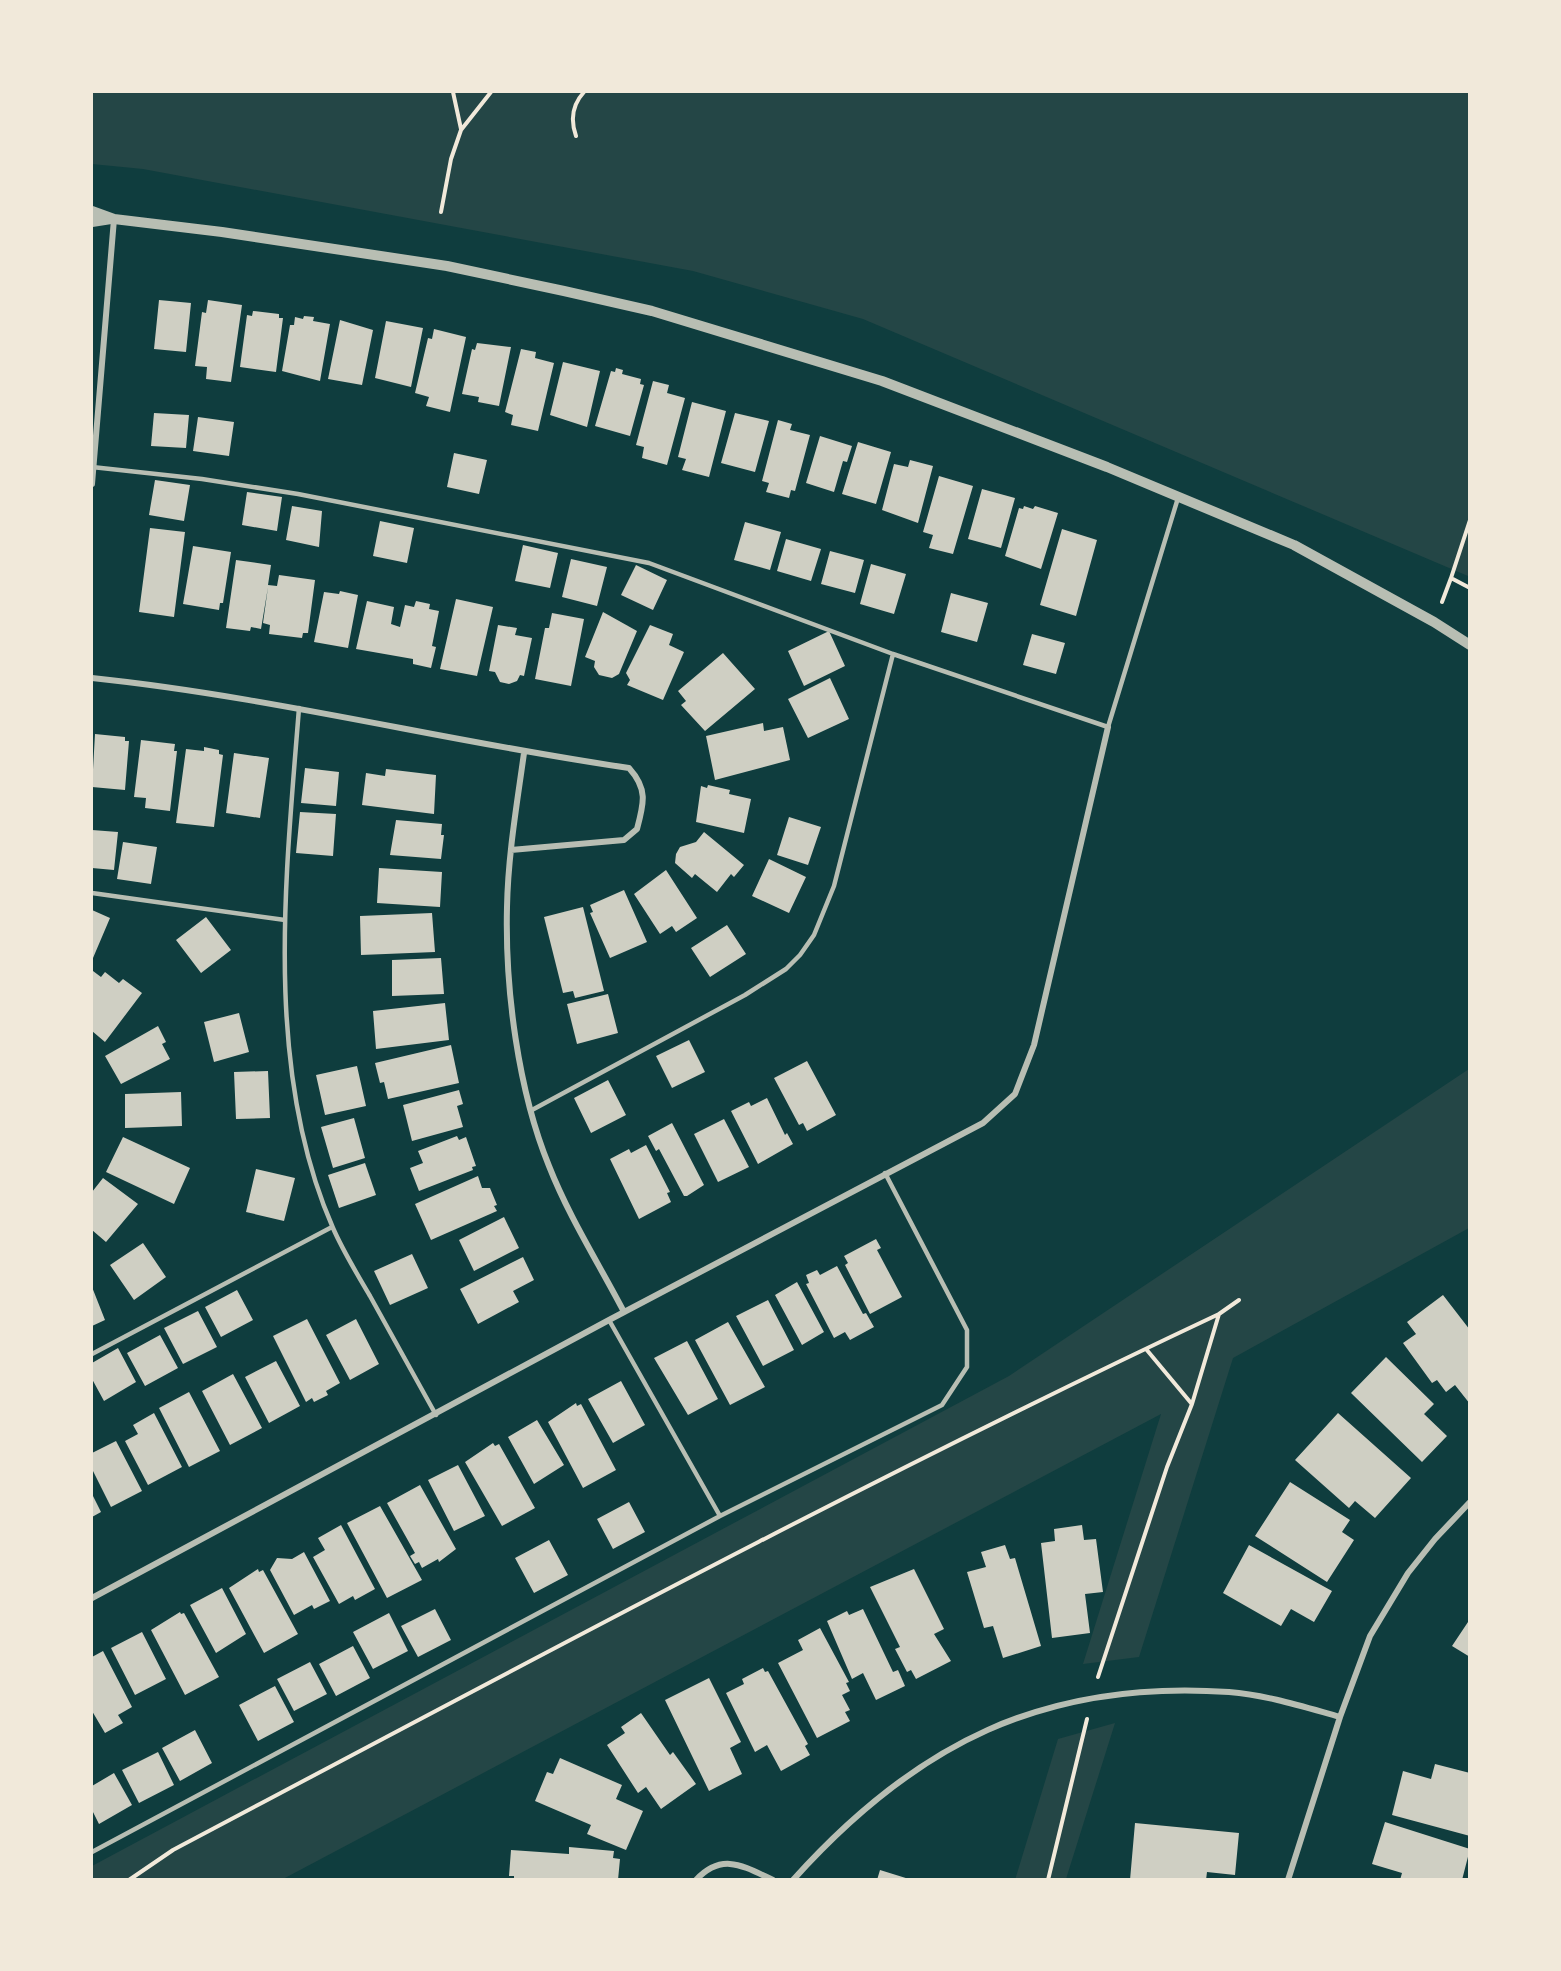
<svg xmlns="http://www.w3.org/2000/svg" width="1561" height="1971" viewBox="0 0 1561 1971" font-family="Cabin,sans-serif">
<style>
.green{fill:#244646}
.building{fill:#cfcfc3}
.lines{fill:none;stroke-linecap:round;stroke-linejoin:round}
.path{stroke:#f1e9da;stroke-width:4}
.service{stroke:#b8beb3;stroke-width:4.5}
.minor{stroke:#b8beb3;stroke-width:6}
.tertiary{stroke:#b8beb3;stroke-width:10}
</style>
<rect width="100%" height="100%" fill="#0f3d3e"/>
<!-- green -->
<path class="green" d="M92 92H1469L1468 576 863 319 693 271 143 169 92 164Z
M1469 1069V1228L1233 1358 1139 1657 1083 1664 1161 1414 283 1879 92 1880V1866L1009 1376Z
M1115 1723 1066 1879 1015 1880 1058 1739Z"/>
<!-- building -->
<path class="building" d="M159 300 191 303 186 352 154 349Z
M208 300 242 305 231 382 206 379 207 367 195 366 202 312 206 313Z
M253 311 279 314V318H283L276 372 240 367 247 315 252 316Z
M304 316 314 317 313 321 330 324 320 381 282 371 290 325H294L295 317 303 319Z
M340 320 373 330 362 385 328 379Z
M386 321 423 328 411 387 375 378Z
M434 329 466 337 450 412 426 406 429 397 415 393 428 338 432 339Z
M477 343 511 347 499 406 478 402 479 397 462 394 472 349 475 350Z
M521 349 536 352 535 358 554 363 538 431 511 425 513 415 505 412Z
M563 362 600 371 587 427 550 415Z
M616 368 623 370 622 374 641 379 640 384 644 385 630 436 595 426 611 371 615 372Z
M653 381 669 385 667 393 685 398 667 465 642 458 644 447 636 445Z
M692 402 726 411 709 477 682 470 686 459 678 457Z
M154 413 189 415 186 448 151 446Z
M735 413 769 421 755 472 721 463Z
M198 417 234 422 229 456 193 451Z
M778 420 792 424 790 430 810 435 795 491 791 490 789 498 766 492 769 483 762 481Z
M820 436 852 446 847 462 843 461 834 492 806 483Z
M858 442 891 452 876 504 842 494Z
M454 453 487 460 479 494 447 487Z
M910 460 933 466 918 523 882 510 894 464 908 467Z
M939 476 973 486 953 554 929 548 933 535 923 532Z
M155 480 190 485 184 521 149 515Z
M982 489 1015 498 1001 548 968 539Z
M247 492 282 497 277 531 242 525Z
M292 506 322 511 319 547 286 540Z
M1024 506 1033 509 1035 506 1058 513 1041 569 1005 556 1019 508 1023 509Z
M380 521 414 528 407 563 373 556Z
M745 522 781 532 770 570 734 560Z
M150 528 185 532 174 617 139 612Z
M1062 529 1097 540 1076 616 1040 605Z
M786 539 821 549 811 581 777 571Z
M523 545 558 553 550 588 515 581Z
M193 546 231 552 223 603H220L219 610 183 604Z
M830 551 864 560 855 593 821 584Z
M571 559 607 567 597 606 562 597Z
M236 560 271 565 268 585 277 586 279 575 315 580 308 633H303L302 638 269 634 270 625 263 623 268 587 261 629 251 627 250 631 226 628Z
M871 564 906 574 894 614 860 604Z
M636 565 667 580 653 610 621 595Z
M340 591 358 595 348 648 314 642 324 592 339 594Z
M951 593 988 603 977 642 941 632Z
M456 599 493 607 477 676 440 669Z
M367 601 394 607 391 624 400 627 405 605 414 607 416 601 430 604 429 609 439 611 432 646 436 647 431 668 413 664V659L356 649Z
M603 612 637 631 619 674 612 678 599 675 594 667 595 661 585 657Z
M552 613 584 619 571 686 535 679 545 628H549Z
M498 625 517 628 515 635 532 638 524 676 520 675 517 681 509 684 500 682 495 672 489 671Z
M650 625 673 634 669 645 684 652 663 700 627 685 630 680 626 673Z
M829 631 845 666 804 686 788 651Z
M1032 634 1065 643 1056 674 1023 665Z
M723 653 755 689 705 731 681 705 686 701 678 691Z
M830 678 849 719 808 738 788 699Z
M763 723 764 731 783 727 790 760 715 780 706 736Z
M95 734 125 737V741H129L125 790 92 787Z
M141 740 175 744 174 751H177L170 811 145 808 146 798 134 797Z
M204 747 219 750V754L223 755 214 827 176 823 186 749 204 751Z
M234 753 269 758 260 818 226 813Z
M305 768 339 772 336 806 301 803Z
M386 769 436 775 434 814 362 805 366 773 385 776Z
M708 785 730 790 729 794 751 799 744 833 696 822 701 786 707 788Z
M300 812 336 814 333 856 296 853Z
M789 817 821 827 808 865 777 855Z
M396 820 442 824 441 835H444L441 859 390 855Z
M92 830 118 832 114 870 92 868Z
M704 832 744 865 734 877 731 874 717 892 695 874 692 878 675 863 676 854 680 847 696 842Z
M123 842 157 847 151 884 117 879Z
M769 859 806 877 789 913 752 896Z
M379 868 442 872 440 907 377 903Z
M666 870 697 918 676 932 672 926 660 934 634 894Z
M624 890 647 942 610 958 590 913 593 912 590 905Z
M583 907 604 991 575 998 573 991 563 993 544 917Z
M92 910 110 918 93 958 92 957Z
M432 913 435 952 361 955 360 916Z
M206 917 231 950 201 973 176 940Z
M727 925 746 954 710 977 691 948Z
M441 958 444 994 392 996V960Z
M93 971 101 977 105 972 119 983 123 979 142 993 105 1042 92 1031Z
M608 994 618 1033 577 1044 567 1004Z
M445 1003 449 1040 376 1049 373 1011Z
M239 1013 249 1052 214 1062 204 1022Z
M158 1026 166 1042 162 1044 170 1059 121 1084 105 1056Z
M689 1040 705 1072 672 1088 656 1056Z
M451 1045 459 1083 388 1099 384 1082 380 1083 375 1063Z
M807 1061 836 1115 807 1131 803 1123 799 1125 774 1078Z
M357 1066 366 1106 325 1115 316 1075Z
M268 1071 270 1118 236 1119 234 1072Z
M608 1080 626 1115 591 1133 574 1098Z
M459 1090 463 1104 457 1106 463 1127 412 1141 403 1105Z
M181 1092 182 1126 125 1128V1094Z
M767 1098 785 1135 787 1133 793 1144 758 1164 731 1111 749 1102 751 1106Z
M354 1118 365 1158 333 1168 321 1127Z
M724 1119 749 1167 718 1182 694 1134Z
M672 1123 704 1185 687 1196H684L659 1149 656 1151 648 1136Z
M457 1136 459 1140 466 1137 476 1166 472 1167 473 1170 419 1191 410 1168 423 1163 418 1151Z
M123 1137 190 1168 174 1204 106 1172Z
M646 1145 670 1192 667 1193 671 1202 639 1219 610 1159 629 1149 631 1153Z
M365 1163 376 1195 339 1208 328 1175Z
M256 1169 295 1178 284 1221 246 1212Z
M478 1176 482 1188H490L497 1205 494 1206 497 1211 431 1240 415 1204Z
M103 1178 138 1204 106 1242 92 1230V1192Z
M504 1217 519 1248 474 1271 459 1240Z
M876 1239 881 1248 877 1250 902 1297 870 1314 845 1265 848 1263 844 1256Z
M143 1243 166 1277 134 1300 110 1265Z
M412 1254 428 1288 390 1305 374 1271Z
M523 1257 534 1280 513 1291 519 1302 478 1324 460 1289Z
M837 1266 863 1314 866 1313 874 1327 850 1340 845 1332 834 1338 806 1284 809 1283 806 1275 817 1270 820 1275Z
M797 1282 824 1332 802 1345 775 1295Z
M92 1287 105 1320 92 1326Z
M237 1290 253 1320 221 1337 205 1307Z
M1443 1295 1470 1330V1404L1455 1385 1446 1392 1437 1380 1432 1383 1403 1343 1416 1334 1407 1322Z
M768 1300 794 1350 763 1366 736 1316Z
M198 1311 217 1347 183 1364 164 1328Z
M307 1319 340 1383 326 1391 328 1395 314 1402 312 1398 306 1402 273 1336Z
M356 1319 379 1364 350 1380 326 1335Z
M728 1322 765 1387 730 1405 695 1340Z
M160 1335 178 1368 145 1386 127 1353Z
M687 1341 718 1399 688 1415 654 1358Z
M118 1348 136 1382 104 1401 92 1379V1363Z
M1386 1357 1434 1404 1424 1414 1447 1436 1422 1462 1351 1393Z
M276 1361 300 1406 269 1423 245 1377Z
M233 1374 262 1428 230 1445 202 1391Z
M621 1381 645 1425 613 1443 588 1399Z
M189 1392 220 1451 189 1467 159 1408Z
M576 1403 577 1406 581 1404 616 1470 583 1488 548 1422Z
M154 1413 182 1467 148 1485 125 1441 138 1434 133 1425Z
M1338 1413 1411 1478 1375 1518 1355 1501 1349 1508 1295 1460Z
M537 1420 564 1465 534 1484 508 1437Z
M116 1441 142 1491 111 1507 92 1469V1453Z
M493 1443 495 1446 499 1444 535 1508 502 1526 465 1462Z
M458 1465 485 1516 454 1531 428 1480Z
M1290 1482 1350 1520 1342 1532 1354 1540 1327 1582 1255 1536Z
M420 1485 456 1549 439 1562 438 1559 422 1568 419 1562 415 1564 410 1556 415 1553 387 1503Z
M92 1494 101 1512 92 1517Z
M629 1502 645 1532 613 1549 597 1519Z
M380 1506 422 1580 387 1598 347 1523Z
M341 1525 375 1589 355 1600 353 1596 339 1604 313 1557 325 1550 318 1538Z
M1082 1525 1084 1540 1096 1539 1103 1592 1085 1594 1090 1633 1052 1638 1041 1543 1055 1541 1054 1529Z
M549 1540 568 1575 534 1593 515 1558Z
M1005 1545 1010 1559 1015 1558 1041 1646 1003 1658 993 1626 984 1628 967 1572 986 1567 981 1552Z
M1249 1545 1332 1591 1314 1622 1291 1609 1281 1626 1223 1593Z
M304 1552 330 1601 314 1609 312 1605 294 1615 270 1570 277 1558 292 1559Z
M258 1569 259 1572 263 1570 298 1634 264 1653 229 1588Z
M914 1569 944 1629 934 1634 951 1661 916 1679 911 1670 907 1672 895 1649 900 1647 870 1587Z
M222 1588 246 1634 216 1653 190 1605Z
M435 1609 451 1640 418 1657 401 1626Z
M863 1609 893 1672 898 1670 905 1686 876 1700 863 1673 852 1679 827 1621 847 1611 849 1615Z
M180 1612 181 1614 184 1613 219 1677 185 1695 151 1630Z
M389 1613 408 1651 373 1669 353 1632Z
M1470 1619V1657L1452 1646Z
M820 1628 849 1682 846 1683 850 1691 842 1695 850 1710 845 1712 850 1721 817 1738 778 1663 803 1650 798 1640Z
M142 1632 166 1679 135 1695 111 1648Z
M353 1646 370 1678 336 1696 319 1664Z
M103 1651 132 1707 118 1715 123 1723 105 1733 92 1711V1657Z
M310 1662 327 1694 294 1711 277 1679Z
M763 1668 765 1672 768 1671 808 1744 805 1746 810 1755 781 1771 767 1745 755 1752 726 1693 744 1684 742 1679Z
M709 1678 741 1742 730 1748 742 1774 709 1791 665 1700Z
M275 1686 294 1722 258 1741 239 1705Z
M641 1713 670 1755 673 1752 696 1784 661 1809 646 1787 638 1793 607 1745 625 1733 621 1727Z
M195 1730 212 1763 180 1781 162 1748Z
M158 1752 174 1785 139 1803 122 1770Z
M560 1758 622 1785 616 1799 643 1811 626 1850 587 1834 591 1825 535 1801 547 1772 553 1774Z
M1435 1764 1470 1773V1836L1392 1815 1403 1771 1431 1779Z
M114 1773 132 1805 99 1824 92 1810V1786Z
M1385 1822 1470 1849 1462 1880H1400L1402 1873 1372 1864Z
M1135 1823 1239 1833 1235 1875 1207 1872 1206 1880H1130Z
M569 1847 614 1851 613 1858 620 1859 618 1880H514V1876H509L511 1850 569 1854Z
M880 1870 909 1879V1880H877Z"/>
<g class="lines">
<!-- path -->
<path class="path" d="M453 92 461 129
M576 136C570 119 572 105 584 92
M441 212 451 159 461 130 491 92
M1451 578 1470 520
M1442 602 1451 578 1470 588
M1146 1349 1191 1403
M1098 1677 1167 1467 1192 1404 1219 1314
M129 1880 173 1850C519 1667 864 1481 1219 1314L1239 1300
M1048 1880 1087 1719"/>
<!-- service -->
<path class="service" d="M92 467 202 479 298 494 649 563 893 654 1108 727 1178 498
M299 708C286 875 263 1069 333 1228 343 1251 357 1274 370 1296 392 1336 414 1375 436 1415
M92 893 285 920
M532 1110 745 995 786 969 800 955 814 935 834 886 893 654
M609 1320 720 1516
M92 1354 332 1227
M92 1852 720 1516 942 1405 967 1367V1330L885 1173"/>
<!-- minor -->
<path class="minor" d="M92 484 114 219
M92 678C273 697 449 742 629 768 648 789 644 803 637 829L624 840 511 850
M524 753C517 804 508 855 507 907 505 989 518 1090 549 1166 569 1217 599 1264 624 1312
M92 1598 609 1320 983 1123 1015 1094 1034 1045 1108 727
M696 1880C722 1852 743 1866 773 1880
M793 1880C915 1744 1044 1679 1229 1692 1267 1695 1304 1707 1340 1717
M1288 1880 1340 1717 1370 1636 1408 1573 1435 1539 1470 1502"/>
<!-- tertiary -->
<path class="tertiary" d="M92 211 114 219 222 232 447 266 564 291 652 311 882 381 1107 467 1294 545 1434 622 1470 645
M92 222 111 219"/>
</g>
<!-- border -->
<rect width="1561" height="1971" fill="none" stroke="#f1e9da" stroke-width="186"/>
</svg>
